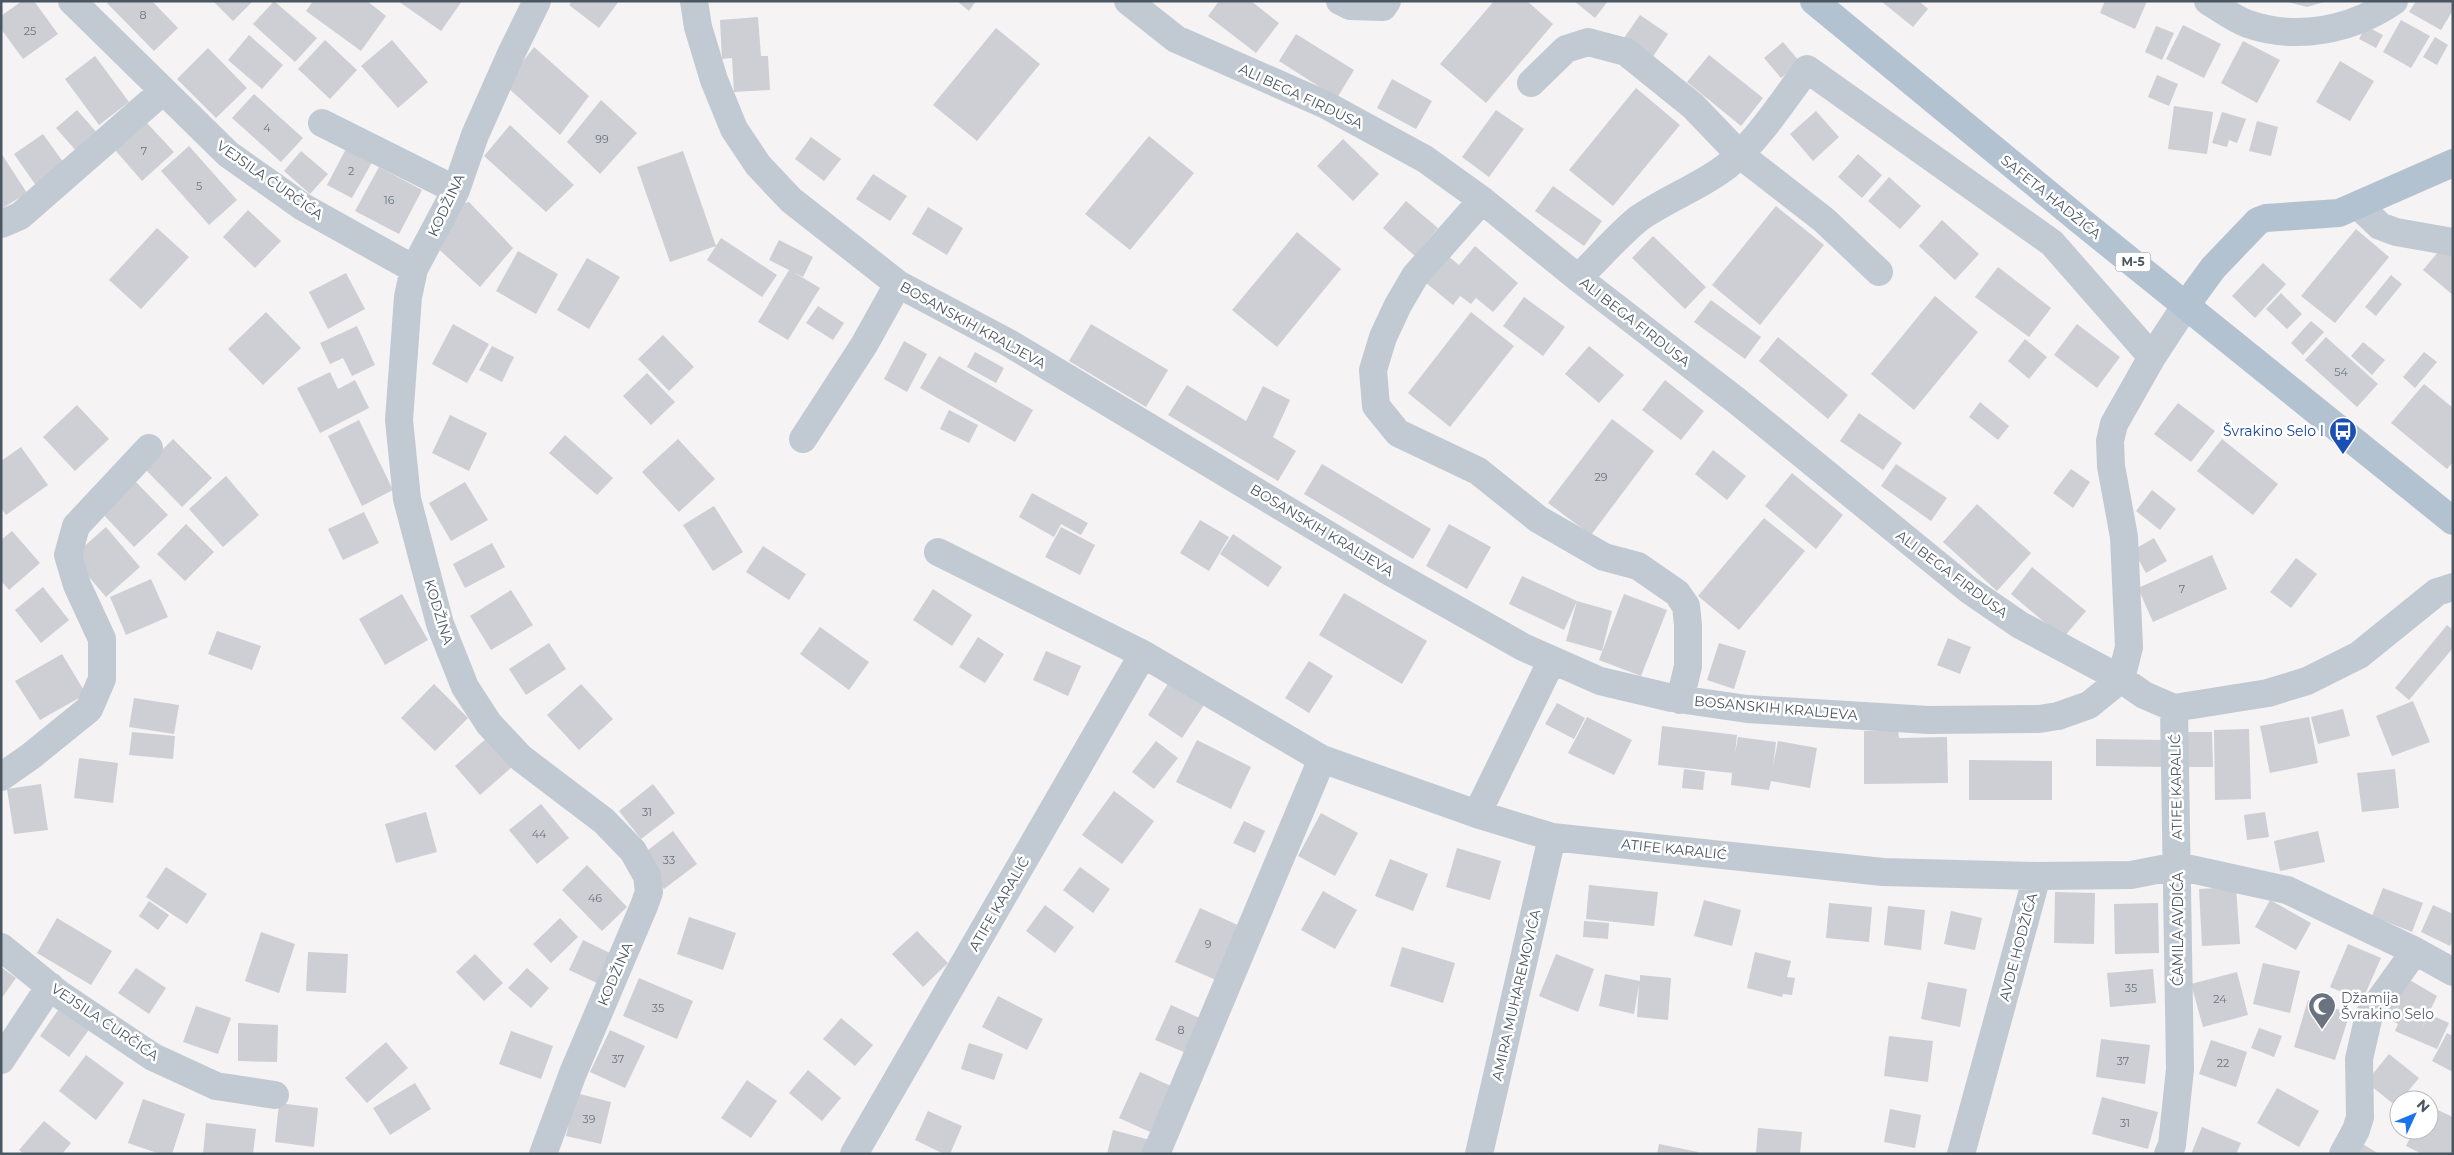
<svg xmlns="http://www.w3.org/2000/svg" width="2454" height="1155" viewBox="0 0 2454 1155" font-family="Montserrat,sans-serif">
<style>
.building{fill:#cdcfd5}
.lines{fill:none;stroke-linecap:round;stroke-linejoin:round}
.minor{stroke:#c1cad2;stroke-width:28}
.major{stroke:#b3c2d1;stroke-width:28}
.labels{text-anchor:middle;stroke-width:5;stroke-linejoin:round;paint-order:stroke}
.number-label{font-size:11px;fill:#6b747e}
.shield{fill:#fff;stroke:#808990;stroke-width:1}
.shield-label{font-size:12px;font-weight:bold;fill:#4a5661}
.street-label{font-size:14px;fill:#4a5661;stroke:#fff}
.transit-label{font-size:14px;fill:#164399;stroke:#fff;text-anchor:end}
.worship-label{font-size:14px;fill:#5b616d;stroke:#fff;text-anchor:start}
</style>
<rect width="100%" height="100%" fill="#f5f3f3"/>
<!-- building -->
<path class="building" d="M22 1H34L58 34 23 59 1 29V16Z
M109 1H152L178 28 154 51 107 3Z
M213 1H253L233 21Z
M274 1 317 38 295 62 253 24Z
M313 1H367L386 16 361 51 306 11Z
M398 1H462L441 31Z
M572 1H619L599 28 569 5Z
M957 1H976L969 11Z
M1219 1H1251L1279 23 1256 53 1208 16Z
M1494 1H1527L1553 24 1486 103 1440 64Z
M1574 1H1608L1595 18Z
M1881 1H1919L1928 9 1913 27Z
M2105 1H2147L2135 29 2100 13Z
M2284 1H2324V2L2307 7Z
M2416 1H2453V10L2441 30 2409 12Z
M1640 15 1668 34 1652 58 1624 38Z
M758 17 761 56H768L770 90 734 92 732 58 722 59 720 20Z
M2401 20 2430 36 2411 68 2383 52Z
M2183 25 2221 44 2204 78 2166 59Z
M2156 26 2174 33 2162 60 2145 52Z
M2366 26 2383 35 2376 48 2359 39Z
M996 28 1040 64 977 141 933 105Z
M1296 34 1354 70 1337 98 1279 61Z
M249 35 283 65 262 89 228 60Z
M2435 37 2448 45 2437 65 2423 57Z
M325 40 357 70 330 99 298 69Z
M392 40 428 82 398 108 361 66Z
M2243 41 2280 60 2257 103 2221 83Z
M1783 42 1800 62 1781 78 1764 58Z
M534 47 589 96 560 135 505 85Z
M208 48 247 88 216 118 177 79Z
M1709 55 1763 98 1741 126 1687 82Z
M95 56 129 102 99 125 65 79Z
M2340 61 2374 81 2350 121 2316 102Z
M2157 75 2178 84 2169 106 2148 97Z
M1392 79 1432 101 1416 129 1377 108Z
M1636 88 1680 125 1613 206 1569 170Z
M254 94 303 138 281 162 232 118Z
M601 100 637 133 600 174 567 142Z
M2174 106 2213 112 2207 154 2168 149Z
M77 110 99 135 78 153 56 128Z
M1496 110 1524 129 1489 177 1462 157Z
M1816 111 1839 137 1813 161 1790 134Z
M2222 112 2246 119 2237 143 2229 140 2227 147 2212 143Z
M2257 121 2278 127 2271 156 2249 151Z
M146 122 174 152 142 181 115 150Z
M510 125 574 185 546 212 484 156Z
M43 134 66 166 37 187 14 154Z
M1149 136 1194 173 1130 250 1085 214Z
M811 137 841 159 824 181 795 159Z
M1343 139 1379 174 1353 201 1317 166Z
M349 143 375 157 352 198 327 185Z
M189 146 237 200 209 225 161 171Z
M301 151 328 174 310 194 284 171Z
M683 151 716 246 670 262 637 167Z
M1 153 27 193 1 209Z
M1858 154 1882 175 1862 198 1838 177Z
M379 167 422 190 399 234 355 211Z
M873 174 907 196 890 221 856 199Z
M1889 177 1921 206 1900 229 1868 201Z
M1553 186 1602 221 1584 246 1535 211Z
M1406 201 1438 228 1415 256 1383 228Z
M469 202 513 248 480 287 431 242 464 203Z
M1776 206 1824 245 1760 325 1712 285Z
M928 207 963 228 947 255 912 234Z
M248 210 281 241 255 268 223 237Z
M1942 220 1979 254 1955 280 1919 246Z
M157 228 189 257 141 309 109 280Z
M2356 229 2389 257 2335 323 2301 296Z
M1297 232 1341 269 1277 347 1232 310Z
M1653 236 1706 287 1685 309 1632 258Z
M721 238 777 275 762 297 707 260Z
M779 240 813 257 803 277 793 272 820 288 788 340 758 322 789 270 769 260Z
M2444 245 2453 252V295L2423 270Z
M1475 246 1518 283 1493 312 1476 298 1471 304 1460 296 1453 305 1426 283 1448 256 1459 265Z
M518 251 558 274 536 314 496 291Z
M587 258 620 277 589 329 557 310Z
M2263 263 2286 284 2255 318 2232 296Z
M1998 267 2051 308 2029 337 1975 297Z
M346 273 365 309 328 329 309 292Z
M2391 275 2402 284 2376 316 2365 307Z
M2281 293 2302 314 2287 329 2266 309Z
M1935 296 1978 332 1914 410 1871 374Z
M1524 297 1565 327 1543 356 1503 326Z
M1711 300 1761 337 1745 359 1694 322Z
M818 306 844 323 833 340 806 323Z
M266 312 301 348 263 385 228 349Z
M1471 312 1514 346 1450 427 1408 393Z
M2311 321 2324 332 2303 355 2291 343Z
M453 324 489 344 467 383 432 364Z
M1091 324 1168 370 1146 407 1069 361Z
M2077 324 2120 357 2097 388 2054 355Z
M357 326 375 365 352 376 343 358 330 364 320 343Z
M663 335 694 367 669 391 638 359Z
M1778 337 1848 395 1828 419 1759 361Z
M2326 337 2378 384 2357 407 2305 360Z
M2025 339 2047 357 2029 379 2008 361Z
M904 341 927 354 907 392 884 379Z
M2363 342 2385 360 2372 375 2351 356Z
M492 346 514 357 502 382 479 370Z
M1589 346 1624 375 1599 403 1565 374Z
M975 352 1004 368 996 383 967 367Z
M2424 352 2437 362 2415 388 2403 377Z
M939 356 1033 410 1015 442 920 388Z
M330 372 338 389 355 380 369 408 320 433 297 388Z
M647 373 675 402 651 425 623 396Z
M1665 380 1704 411 1681 440 1642 410Z
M2424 384 2453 408V462L2447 469 2391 423Z
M1187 385 1246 421 1263 386 1290 400 1273 437 1296 451 1278 481 1168 415Z
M1980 402 2009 426 1998 440 1969 417Z
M2178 403 2215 431 2191 462 2154 434Z
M77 405 109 439 75 471 43 437Z
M949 410 978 425 969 443 940 429Z
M1859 413 1902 443 1883 470 1840 441Z
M450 415 487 433 469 471 432 453Z
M1612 419 1654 451 1591 535 1548 503Z
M359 420 393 490 362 506 328 436Z
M565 435 613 478 597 495 549 453Z
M173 439 212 478 182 507 144 468Z
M678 439 715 479 679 512 642 472Z
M2222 439 2278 484 2253 515 2197 471Z
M21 447 48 485 6 515 1 508V461Z
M1713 450 1746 476 1727 500 1695 474Z
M1322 464 1431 529 1413 559 1304 494Z
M1896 464 1947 498 1931 521 1881 486Z
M2071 469 2090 482 2073 508 2053 493Z
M1792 473 1843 515 1816 549 1765 506Z
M226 476 259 515 223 547 189 509Z
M134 480 168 515 134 547 100 511Z
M465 482 488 520 451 541 429 503Z
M2152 490 2176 509 2160 530 2136 511Z
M1032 493 1088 523 1081 535 1061 524 1054 537 1019 517Z
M1977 504 2031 553 1997 591 1943 542Z
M714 506 743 552 713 571 683 525Z
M364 512 379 543 343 560 328 529Z
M1764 518 1805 551 1739 630 1698 596Z
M1200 520 1229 537 1209 571 1180 553Z
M186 524 214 552 185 581 157 554Z
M1449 524 1491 547 1467 589 1426 566Z
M106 527 140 567 106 597 72 557Z
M1061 527 1095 545 1080 575 1045 557Z
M12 531 40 563 9 590 1 581V540Z
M1233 534 1282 567 1268 587 1220 554Z
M2154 538 2167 561 2146 573 2133 550Z
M492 543 505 567 465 588 453 564Z
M763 546 806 574 789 600 746 572Z
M2212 555 2227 589 2153 622 2138 588Z
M2296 558 2317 574 2291 608 2270 592Z
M2032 567 2086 611 2063 638 2011 594Z
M1522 576 1577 601 1564 630 1509 604Z
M151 579 168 617 126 635 110 597Z
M43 587 69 620 41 643 15 610Z
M933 589 972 615 952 646 913 620Z
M511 590 533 625 491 650 470 616Z
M1344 593 1427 641 1402 684 1319 635Z
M402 594 428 640 385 665 359 619Z
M1624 594 1667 610 1641 676 1599 660Z
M1577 601 1612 611 1602 651 1566 641Z
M2447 625 2453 630V648L2409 700 2395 688Z
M820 627 869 662 849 690 800 654Z
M217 631 261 646 252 670 208 654Z
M978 637 1004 654 985 683 959 667Z
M1948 638 1971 647 1960 674 1937 665Z
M549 643 566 669 526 695 509 669Z
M1719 643 1746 651 1734 689 1707 680Z
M1046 651 1081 666 1068 696 1033 680Z
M62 654 86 694 40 720 15 681Z
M1309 661 1333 676 1309 713 1285 698Z
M1169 682 1204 705 1182 738 1148 715Z
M434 684 468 718 435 751 401 718Z
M581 684 613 719 579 750 547 715Z
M134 698 179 705 174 734 129 727Z
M2413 701 2430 742 2392 756 2376 716Z
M1557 703 1585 718 1574 739 1545 724Z
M2343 709 2350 736 2318 744 2311 717Z
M1587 717 1632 740 1614 775 1568 753Z
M2309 717 2318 763 2270 773 2260 726Z
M1662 726 1737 735 1735 754 1738 737 1776 742 1773 766 1778 741 1817 748 1810 788 1771 781 1769 790 1731 785 1732 773 1658 765Z
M2249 729 2251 799 2215 800 2214 730Z
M1864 731H1898L1899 738 1947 737 1948 783 1864 784Z
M132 732 175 736 173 759 129 755Z
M2181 732H2212L2213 767H2181Z
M488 737 513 766 480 795 455 766Z
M2096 739 2167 740V767L2096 766Z
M1197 740 1251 767 1231 809 1176 782Z
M1156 741 1178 758 1154 789 1132 772Z
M79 758 118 763 113 803 74 798Z
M1969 760 2052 761V800H1969Z
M1684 769 1705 772 1703 790 1682 788Z
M2395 769 2399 808 2362 812 2357 773Z
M41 784 48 830 14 834 7 789Z
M653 784 675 813 641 839 619 811Z
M1114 791 1154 821 1122 864 1082 835Z
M541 804 569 838 537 864 509 830Z
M426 812 437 852 396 863 385 824Z
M2265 812 2269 837 2247 840 2244 815Z
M1321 813 1358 833 1335 876 1298 856Z
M1244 821 1265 831 1255 853 1233 843Z
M673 831 697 864 664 889 640 856Z
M2318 831 2325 862 2280 871 2274 841Z
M1457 848 1501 861 1490 900 1446 887Z
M1390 859 1428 874 1413 911 1375 896Z
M587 865 627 907 602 931 562 890Z
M166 867 207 894 187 924 146 897Z
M1080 867 1110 889 1093 913 1063 890Z
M1589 885 1658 892 1654 926 1586 919Z
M2236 887 2240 944 2202 946 2199 889Z
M2383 888 2423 903 2412 932 2372 916Z
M1323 891 1357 910 1335 949 1301 930Z
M2055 892 2095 893 2094 944 2054 943Z
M1704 900 1741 910 1732 946 1694 936Z
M2270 900 2311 923 2296 950 2255 927Z
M149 901 169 915 158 930 139 916Z
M1829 903 1872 907 1869 942 1826 938Z
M2158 903 2159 953 2115 954 2114 904Z
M1045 905 1074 927 1055 953 1026 931Z
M2433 905 2453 914V939L2450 946 2421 932Z
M1888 906 1925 910 1921 950 1884 945Z
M1200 908 1240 926 1216 980 1175 962Z
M1951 911 1982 918 1975 950 1944 944Z
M689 917 736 933 723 970 677 954Z
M57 918 112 951 91 985 37 953Z
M560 918 578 937 551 963 533 944Z
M1584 921 1609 923 1608 939 1583 937Z
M917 931 948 963 923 987 892 954Z
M261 932 295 944 279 993 245 981Z
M583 940 610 953 597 983 569 970Z
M2348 944 2381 958 2362 1001 2330 987Z
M1402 947 1455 963 1443 1003 1390 986Z
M308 952 348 954 346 993 306 991Z
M1755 952 1791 961 1787 977 1795 978 1792 995 1783 994 1782 997 1747 988Z
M475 954 503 983 484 1001 456 972Z
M1556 954 1594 969 1578 1012 1539 996Z
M2263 963 2300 971 2290 1013 2253 1004Z
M1 967 16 978 1 999Z
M136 968 166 988 149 1014 118 993Z
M527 968 549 988 531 1008 508 988Z
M2153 969 2156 1003 2110 1007 2107 973Z
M2237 972 2248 1015 2203 1027 2191 984Z
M1605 974 1640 981V975L1671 978 1668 1020 1637 1017 1639 984 1634 1014 1599 1006Z
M639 978 693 1001 677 1039 623 1016Z
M2408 979 2437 996 2420 1032 2429 1014 2449 1023 2437 1049 2395 1031 2398 1024 2385 1016Z
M1928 982 1967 989 1960 1027 1921 1019Z
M998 996 1043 1019 1027 1050 982 1027Z
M2308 1000 2350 1013 2335 1060 2294 1047Z
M1171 1005 1206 1021 1191 1055 1155 1040Z
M61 1006 91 1027 69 1057 40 1036Z
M196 1006 231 1018 218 1054 183 1042Z
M841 1018 873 1045 855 1066 823 1039Z
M238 1023 278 1025 277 1062 238 1061Z
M2259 1028 2282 1036 2274 1057 2251 1048Z
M610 1030 645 1046 625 1088 590 1072Z
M511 1031 553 1046 541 1079 499 1064Z
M2447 1033 2453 1036V1072L2432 1061Z
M1889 1036 1933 1041 1928 1082 1884 1076Z
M2101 1039 2150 1045 2145 1084 2096 1077Z
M2211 1040 2247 1052 2236 1087 2199 1074Z
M386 1042 408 1068 367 1103 345 1078Z
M969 1043 1003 1054 994 1080 961 1069Z
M2389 1054 2419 1078 2396 1106 2366 1082Z
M86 1055 124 1083 96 1120 59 1091Z
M808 1070 841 1098 822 1121 789 1093Z
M1140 1072 1171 1086 1150 1132 1119 1118Z
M747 1080 777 1101 751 1138 721 1118Z
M415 1083 431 1109 390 1135 373 1108Z
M2277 1088 2319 1111 2299 1147 2257 1123Z
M576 1093 611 1102 601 1144 566 1136Z
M2102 1097 2158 1112 2148 1149 2092 1134Z
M143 1099 185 1114 172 1154H160L128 1143Z
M279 1103 318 1108 314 1147 275 1142Z
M2429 1106 2453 1117V1154H2422L2406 1146 2414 1130H2429Z
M1890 1109 1921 1115 1915 1148 1884 1142Z
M928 1111 962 1126 950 1154H944L915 1140Z
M44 1121 71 1143 62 1154H24L19 1150Z
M206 1123 256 1129 253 1154H203Z
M2202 1127 2241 1143 2236 1154H2191Z
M1758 1128 1802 1132 1800 1154H1756Z
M1113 1130 1150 1140 1146 1154H1107Z
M2356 1140 2379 1154H2348Z
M1659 1144 1698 1152 1697 1154H1657Z"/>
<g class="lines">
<!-- minor -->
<path class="minor" d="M72 1 228 154 303 207 414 269
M537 1 511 54 475 135 456 190 414 269 408 297 399 420 407 499 440 624 465 687 489 724 521 758 604 821 633 851 647 876 649 892 644 906 573 1073 543 1154
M694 1 698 27 714 80 734 129 758 165 791 200 898 284 1009 343 1385 569 1523 647 1600 681 1672 698 1747 709 1929 720 2039 719 2058 716 2089 705 2121 679 2129 647 2124 537 2111 466 2110 441 2114 424 2152 357 2186 305
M1128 1 1176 39 1326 105 1425 159 1482 200 1578 278 1737 401 1969 590 2020 625 2121 679 2144 695 2174 708 2268 693 2307 681 2359 655 2437 592 2453 587
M1340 1 1350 6 1383 7 1387 1
M2208 1C2221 9 2234 19 2248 24 2297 41 2352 30 2394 1
M1531 83 1566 49 1588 42 1626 52 1693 106 1739 154 1824 220 1879 272
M322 123 456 190
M1482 200 1415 276 1398 305 1383 337 1373 370 1376 406 1398 433 1478 471 1538 519 1604 557 1638 566 1677 593 1686 606 1688 625V666L1680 700
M2359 206 2380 226 2396 232 2453 242
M1 224 20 216 163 91
M1578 278C1598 259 1617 236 1638 219 1666 199 1700 187 1727 166 1759 139 1782 102 1807 69L2052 243 2152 357
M803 439 864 345 898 284
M938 552 1143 654 1322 759 1477 814 1552 837 1883 872 2037 876 2131 875 2177 866 2287 890 2415 951 2453 972
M1 777 31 756 89 709 102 679V639L77 585 68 555 76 526 149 448
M1477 814 1552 660
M1 947 59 994 153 1057 216 1086 275 1095
M1 1060 50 986
M854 1154 1143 654
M1156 1154 1322 759
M1479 1154 1552 837
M1961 1154 2037 876
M2168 1154 2172 1145 2180 1069 2174 708
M2343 1154 2356 1130 2360 1117 2359 1059 2369 1015 2415 951"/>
<!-- major -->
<path class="major" d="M1814 1 2082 222 2453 521
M2186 305 2213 268 2258 221 2266 218 2339 213 2453 163"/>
</g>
<!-- icons -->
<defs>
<g id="bus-pin" transform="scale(1.4375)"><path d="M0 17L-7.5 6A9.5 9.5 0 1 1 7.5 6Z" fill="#1a4fb4" stroke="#fff"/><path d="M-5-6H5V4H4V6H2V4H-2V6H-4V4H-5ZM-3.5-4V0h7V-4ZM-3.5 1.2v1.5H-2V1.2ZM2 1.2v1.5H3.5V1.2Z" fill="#fff"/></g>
<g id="mosque-pin" transform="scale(1.4375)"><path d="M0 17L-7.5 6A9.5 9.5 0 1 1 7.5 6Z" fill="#6b7280" stroke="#fff"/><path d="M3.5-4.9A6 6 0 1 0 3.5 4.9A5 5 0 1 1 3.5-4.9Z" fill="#fff"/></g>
</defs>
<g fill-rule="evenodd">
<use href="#bus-pin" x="2343" y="431"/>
<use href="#mosque-pin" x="2322" y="1006"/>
</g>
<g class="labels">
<!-- number labels -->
<g class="number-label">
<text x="143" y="19">8</text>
<text x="30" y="35">25</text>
<text x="267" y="132">4</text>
<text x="602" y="143">99</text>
<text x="144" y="155">7</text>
<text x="351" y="175">2</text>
<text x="199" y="190">5</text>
<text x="389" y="204">16</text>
<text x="2341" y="376">54</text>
<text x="1601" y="481">29</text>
<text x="2182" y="593">7</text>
<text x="647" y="816">31</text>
<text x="539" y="838">44</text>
<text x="669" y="864">33</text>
<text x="595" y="902">46</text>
<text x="1208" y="948">9</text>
<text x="2131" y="992">35</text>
<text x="2220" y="1003">24</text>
<text x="658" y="1012">35</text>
<text x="1181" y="1034">8</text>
<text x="618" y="1063">37</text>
<text x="2123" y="1065">37</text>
<text x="2223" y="1067">22</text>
<text x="589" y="1123">39</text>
<text x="2125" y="1127">31</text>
</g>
<!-- shield labels -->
<rect class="shield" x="2115.5" y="252.5" width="35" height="19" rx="4"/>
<g class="shield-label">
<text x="2133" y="266">M-5</text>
</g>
<!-- street labels -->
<g class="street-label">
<text transform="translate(1301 96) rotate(25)" y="5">ALI BEGA FIRDUSA</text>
<text transform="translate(270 180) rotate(35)" y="5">VEJSILA ĆURČIĆA</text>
<text transform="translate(2051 197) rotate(39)" y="5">SAFETA HADŽIĆA</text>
<text transform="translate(446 205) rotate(-65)" y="5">KODŽINA</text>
<text transform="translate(1635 322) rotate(38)" y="5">ALI BEGA FIRDUSA</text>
<text transform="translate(973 325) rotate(29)" y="5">BOSANSKIH KRALJEVA</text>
<text transform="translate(1322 530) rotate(31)" y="5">BOSANSKIH KRALJEVA</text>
<text transform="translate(1952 574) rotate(37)" y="5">ALI BEGA FIRDUSA</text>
<text transform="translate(439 612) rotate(73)" y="5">KODŽINA</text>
<text transform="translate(1776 708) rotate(5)" y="5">BOSANSKIH KRALJEVA</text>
<text transform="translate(2176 787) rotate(-91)" y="5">ATIFE KARALIĆ</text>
<text transform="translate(1674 849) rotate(6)" y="5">ATIFE KARALIĆ</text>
<text transform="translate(999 904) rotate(-60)" y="5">ATIFE KARALIĆ</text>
<text transform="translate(2178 929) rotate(-90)" y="5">ĆAMILA AVDIĆA</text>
<text transform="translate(2018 947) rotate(-75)" y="5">AVDE HODŽIĆA</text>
<text transform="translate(615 974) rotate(-67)" y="5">KODŽINA</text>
<text transform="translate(1516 995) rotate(-77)" y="5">AMIRA MUHAREMOVIĆA</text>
<text transform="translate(105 1022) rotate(34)" y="5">VEJSILA ĆURČIĆA</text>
</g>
<!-- transit labels -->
<g class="transit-label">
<text x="2324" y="436">Švrakino Selo I</text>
</g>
<!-- worship labels -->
<g class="worship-label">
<text x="2341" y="1003">Džamija<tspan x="2341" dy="16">Švrakino Selo</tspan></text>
</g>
</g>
<!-- border -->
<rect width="2454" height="1155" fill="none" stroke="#4a5661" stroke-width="5"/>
<!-- north arrow -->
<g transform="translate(2414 1115) rotate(46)"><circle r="24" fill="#ffffff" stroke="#b7bbc0"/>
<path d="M0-4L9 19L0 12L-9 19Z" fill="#1a73e8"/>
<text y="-8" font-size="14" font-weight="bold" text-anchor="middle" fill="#4a5661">N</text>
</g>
</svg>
